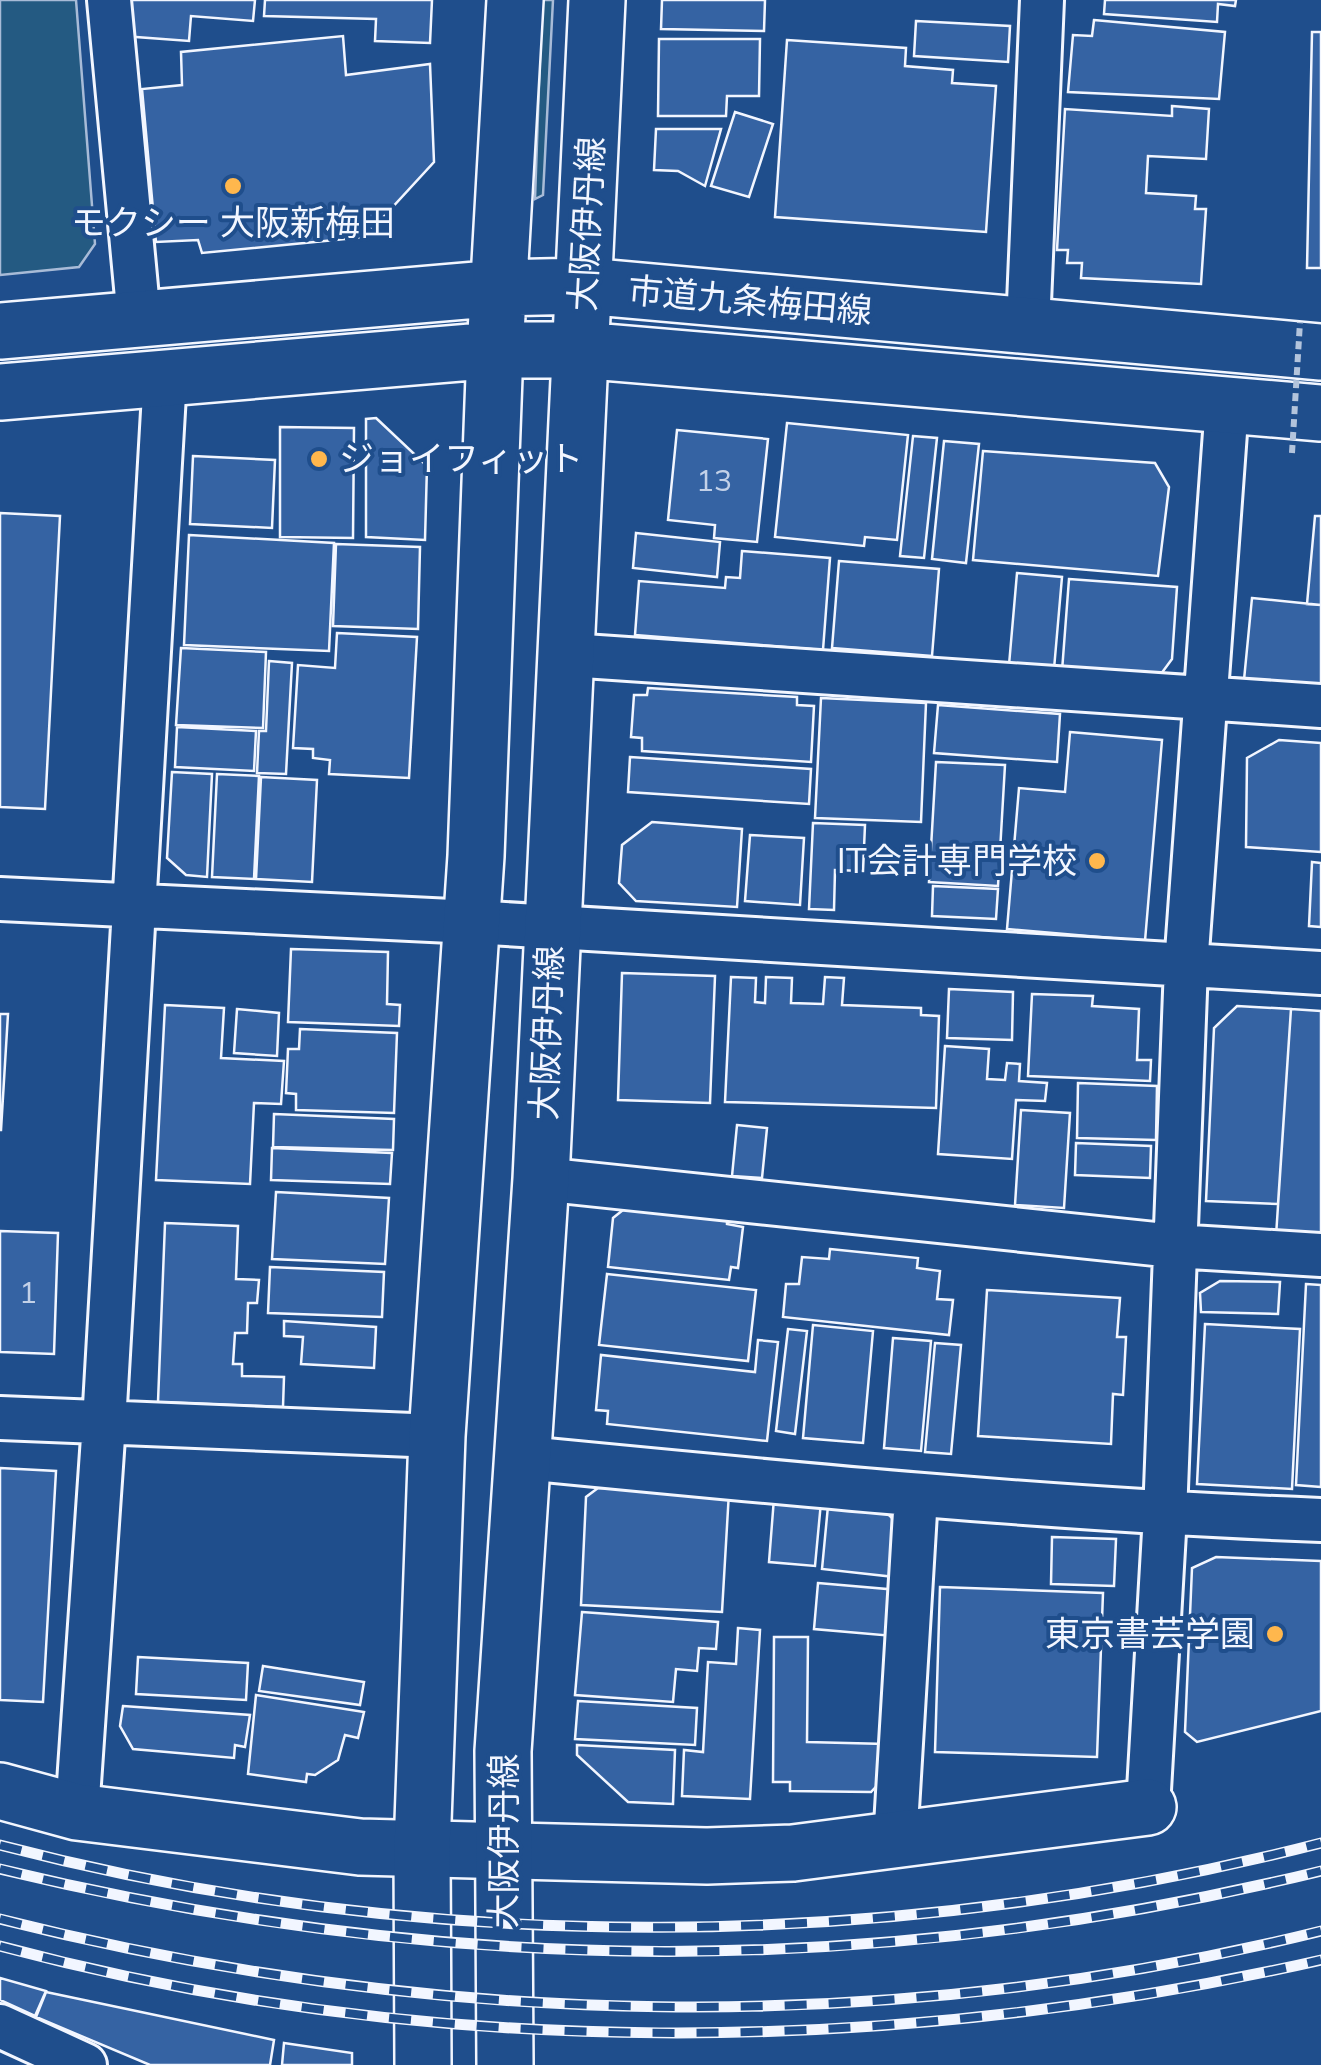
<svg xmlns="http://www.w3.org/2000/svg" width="1321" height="2065" viewBox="0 0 1321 2065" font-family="Mulish,'Noto Sans JP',sans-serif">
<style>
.green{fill:#245a82;stroke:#a8bbd7;stroke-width:2.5}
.building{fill:#3563a3;stroke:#f2f6ff;stroke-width:2.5}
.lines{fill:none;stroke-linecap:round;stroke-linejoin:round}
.street-casing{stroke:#f2f6ff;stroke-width:48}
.secondary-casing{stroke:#f2f6ff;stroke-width:60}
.primary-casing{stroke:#f2f6ff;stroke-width:60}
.street{stroke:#1f4e8c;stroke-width:42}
.secondary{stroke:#1f4e8c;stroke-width:55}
.primary{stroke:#1f4e8c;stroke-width:55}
.rail-casing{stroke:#f2f6ff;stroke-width:11}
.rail{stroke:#1f4e8c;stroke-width:8;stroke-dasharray:22;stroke-linecap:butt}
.path-bridge{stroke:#b3c4dc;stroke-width:6;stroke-dasharray:8 5;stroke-linecap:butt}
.poi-dot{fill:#ffb74d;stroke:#1f4e8c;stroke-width:4}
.labels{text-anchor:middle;stroke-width:8;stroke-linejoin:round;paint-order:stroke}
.number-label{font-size:30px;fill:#c3d1e8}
.poi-label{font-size:35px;fill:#f2f6ff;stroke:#1f4e8c;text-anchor:end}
.street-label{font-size:35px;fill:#f2f6ff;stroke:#1f4e8c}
</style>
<rect width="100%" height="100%" fill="#1f4e8c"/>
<!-- green -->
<path class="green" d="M0 0H76L95 244 79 267 0 275Z
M542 0H553L543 195 535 199Z"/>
<!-- building -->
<path class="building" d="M127 0H255L253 21 191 16 189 41 123 36Z
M265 0H432L430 43 375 41 376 19 264 16Z
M662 0H765L764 31 661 29Z
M1105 0H1236L1235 6 1218 4 1217 22 1104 14Z
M1094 20 1225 32 1219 99 1068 92 1073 35 1092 36Z
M916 21 1010 26 1008 62 914 56Z
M1312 32H1321V268H1307Z
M343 36 346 75 430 64 434 162 365 237 202 253 198 240 156 242 142 89 182 85 181 52Z
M659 39H760L759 96H727L726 116H658Z
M787 40 906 48 905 66 953 70 952 83 996 86 986 232 775 217Z
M1172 106 1209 109 1206 159 1148 156 1146 193 1196 196 1195 209H1206L1201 284 1081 278 1082 263H1067L1068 250H1057L1065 109 1172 116Z
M735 112 773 124 749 197 711 186Z
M656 129H721L705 186 678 171 654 170Z
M376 418 427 466 425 540 366 537V419Z
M787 423 908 435 897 540 865 537 864 546 775 537Z
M280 427 354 428 353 538 280 537Z
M677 430 768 439 757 542 714 538 715 525 668 520Z
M913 436 937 438 924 558 900 556Z
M944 441 979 444 966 563 932 559Z
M983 451 1155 463 1169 487 1158 576 973 560Z
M193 456 275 460 272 528 190 524Z
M0 513 60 516 45 809 0 807Z
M1315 516H1321V605L1307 604Z
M636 533 720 542 717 577 633 568Z
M189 535 334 543 329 651 184 645Z
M336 544 420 547 418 629 333 626Z
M742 551 830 558 823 650 635 635 639 581 725 588 726 577 740 578Z
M839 561 939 569 932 656 832 648Z
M1017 573 1062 577 1054 669 1009 665Z
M1069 579 1177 587 1172 659 1158 678 1062 671Z
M1252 598 1321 605V688L1244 680Z
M337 633 417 637 409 778 329 774 330 760 313 758V749L293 748 298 665 335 668Z
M181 648 266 652 263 728 176 725Z
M269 661 292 663 286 774 257 773 259 731H266Z
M648 688 797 697V705L814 706 811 762 642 751V738L631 737 634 695H647Z
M821 698 926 703 921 822 815 818Z
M938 705 1060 714 1057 762 934 753Z
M177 727 256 731 254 771 175 767Z
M1070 732 1162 740 1145 941 1007 929 1019 788 1065 792Z
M1279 740 1321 743V852L1246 847 1247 758Z
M630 757 811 769 809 804 628 792Z
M936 762 1005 765 998 886 929 882Z
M172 772 212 774 207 877 186 875 167 858Z
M217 774 259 776 254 879 212 877Z
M261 777 317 780 312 882 256 879Z
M652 822 742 829 737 907 636 901 619 883 622 845Z
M813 823 865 825 863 871 835 870 834 910 809 909Z
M750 835 804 838 800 905 745 901Z
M1312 862 1321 863V927L1309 926Z
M933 886 998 889 996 919 932 916Z
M291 949 388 952 387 1004 400 1005 399 1026 288 1022Z
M622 973 715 976 710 1103 618 1100Z
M731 977 756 978 755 1002 765 1003 766 977 792 978 791 1003 823 1004 825 977 844 978 842 1005 921 1008V1015L939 1016 936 1108 725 1102Z
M949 989 1013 992 1012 1040 947 1038Z
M1032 994 1093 996 1092 1006 1139 1009 1137 1060H1151L1150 1081 1028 1076Z
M165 1005 224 1008 221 1058 284 1061 281 1104 254 1103 250 1184 156 1180Z
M1237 1006 1291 1009 1278 1204 1206 1201 1214 1028Z
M237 1009 279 1013 277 1056 234 1053Z
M1291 1009 1321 1011V1240L1276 1236Z
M0 1014H8L1 1130H0Z
M300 1029 397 1033 394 1113 296 1110V1094L286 1093 288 1049H299Z
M945 1046 989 1049 987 1079 1005 1080 1007 1063 1020 1064 1019 1081 1047 1083 1045 1101 1016 1100 1012 1159 938 1154Z
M1078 1083 1157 1086 1156 1140 1077 1138Z
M1021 1110 1070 1113 1064 1208 1015 1205Z
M274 1114 394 1119 393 1150 273 1147Z
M737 1125 767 1128 762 1178 732 1176Z
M1076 1143 1151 1146 1150 1178 1075 1175Z
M272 1148 392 1153 390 1184 271 1180Z
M276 1192 389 1198 385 1264 272 1259Z
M628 1206 727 1217V1224L743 1227 738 1268 731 1267 729 1280 608 1267 613 1218Z
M165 1223 238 1226 236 1279 259 1280 257 1303H248L247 1333H235L233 1364H242V1376L284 1377 283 1407 158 1402Z
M0 1231 58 1233 54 1354 0 1352Z
M830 1249 918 1258 917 1268 940 1271 937 1299 953 1300 949 1335 783 1317 786 1284H799L802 1257 829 1259Z
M270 1267 384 1272 382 1317 268 1313Z
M607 1274 756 1290 748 1361 599 1345Z
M1220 1281 1280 1282 1278 1314 1201 1312 1200 1293Z
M1306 1284 1321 1285V1487L1296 1485Z
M987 1290 1120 1298 1117 1337H1126L1123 1395 1113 1394 1111 1444 978 1436Z
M284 1321 376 1327 374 1368 301 1364 303 1337 284 1336Z
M1205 1324 1300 1329 1292 1489 1197 1484Z
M813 1325 873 1331 863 1443 803 1438Z
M788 1329 807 1331 795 1434 776 1431Z
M893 1338 931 1341 921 1451 884 1448Z
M758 1340 778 1342 767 1441 607 1424 608 1411 596 1410 601 1355 755 1372Z
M935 1343 961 1345 951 1454 925 1452Z
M0 1468 56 1471 43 1702 0 1700Z
M610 1481 729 1492 722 1612 581 1605 586 1497 598 1488H610Z
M774 1498 821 1502 815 1566 769 1562Z
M828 1506 885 1511 899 1525 895 1577 822 1569Z
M1052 1537 1116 1539 1114 1586 1051 1584Z
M1216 1557 1321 1561V1711L1197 1742 1185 1732 1192 1568Z
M818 1583 898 1590 893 1636 814 1629Z
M940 1587 1103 1593 1097 1757 935 1752Z
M582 1612 718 1622 716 1649 699 1648 697 1671 676 1669 673 1702 575 1695Z
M738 1628 760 1630 750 1799 682 1796 684 1750 703 1752 708 1662 736 1664Z
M774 1637H808L807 1742 886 1744V1776L871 1792 790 1791V1782H773Z
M138 1657 248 1663 246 1700 136 1694Z
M263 1666 364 1682 360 1705 259 1691Z
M256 1695 364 1712 358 1738 345 1735 338 1760 315 1775 307 1774 306 1782 248 1774Z
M578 1701 697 1708 695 1745 575 1739Z
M123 1706 250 1715 245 1747 235 1745 234 1758 133 1749 120 1726Z
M577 1745 675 1750 673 1804 628 1802 577 1755Z
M0 1978 46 1991 35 2016 0 2000Z
M46 1992 274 2040 270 2065H150L36 2017Z
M284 2043 352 2053V2065H282Z"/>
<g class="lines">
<!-- street casing -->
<g class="street-casing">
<path id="street" d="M109 0 139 319
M1028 326 1042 0
M569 655 1321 706
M0 899 472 922 1321 973
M541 1179 1174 1246 1321 1255
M0 1418 437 1436
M525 1458C790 1484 1055 1510 1321 1520
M1148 1807 1165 1515 1186 966 1227 405
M77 1812 104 1423 165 377
M895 1842 916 1496
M0 2026 85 2065"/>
</g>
<!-- secondary casing -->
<g class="secondary-casing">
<path id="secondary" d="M0 1791 77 1812 360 1847 707 1856 793 1853 1148 1807"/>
</g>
<!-- primary casing -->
<g class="primary-casing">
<path id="primary" d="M0 331 500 288 585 286 1321 352
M0 392 495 350H580L1321 413
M423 2065 422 1849 437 1436 476 856 495 350 515 0
M505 2065 503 1751 541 1179 597 0"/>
</g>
<!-- street -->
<use href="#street" class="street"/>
<!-- secondary -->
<use href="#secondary" class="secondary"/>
<!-- primary -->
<use href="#primary" class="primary"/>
<!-- rail casing -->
<g class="rail-casing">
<path id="rail" d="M0 1845C429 1957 892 1953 1321 1843
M0 1869C448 1977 873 1980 1321 1871
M0 1919C437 2029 883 2039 1321 1931
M0 1946C430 2061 888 2058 1321 1960"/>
</g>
<!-- rail -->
<use href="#rail" class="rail"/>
<!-- path-bridge -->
<path class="path-bridge" d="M1292 453 1300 322"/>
</g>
<!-- markers -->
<g class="poi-dot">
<circle cx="233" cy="186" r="10"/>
<circle cx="319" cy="459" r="10"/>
<circle cx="1097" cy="861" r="10"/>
<circle cx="1275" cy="1634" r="10"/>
</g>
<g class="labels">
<!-- number labels -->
<g class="number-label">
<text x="714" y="491">13</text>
<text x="28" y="1303">1</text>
</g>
<!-- poi labels -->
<g class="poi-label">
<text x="233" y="235" text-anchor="middle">モクシー 大阪新梅田</text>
<text x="339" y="471" text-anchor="start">ジョイフィット</text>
<text x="1077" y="873">IT会計専門学校</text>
<text x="1255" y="1646">東京書芸学園</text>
</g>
<!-- street labels -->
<g class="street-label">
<text transform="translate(587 224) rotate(-87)" y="12">大阪伊丹線</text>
<text transform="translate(750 301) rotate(5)" y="12">市道九条梅田線</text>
<text transform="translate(547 1033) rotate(-88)" y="12">大阪伊丹線</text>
<text transform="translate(504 1841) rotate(-90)" y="12">大阪伊丹線</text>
</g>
</g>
</svg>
